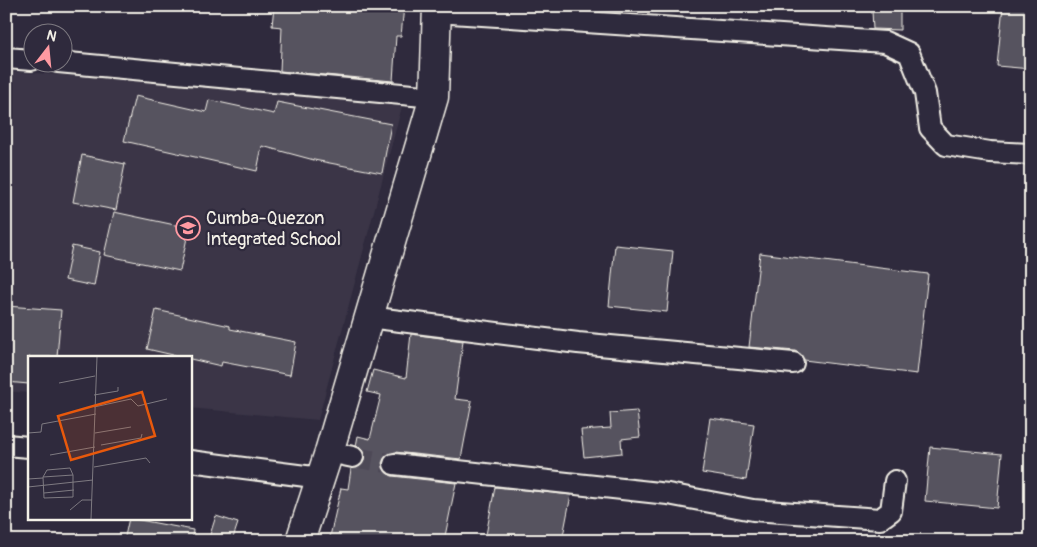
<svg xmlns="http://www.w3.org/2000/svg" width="1037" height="547" viewBox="0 0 1037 547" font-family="Pangolin,sans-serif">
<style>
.built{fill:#3b3647}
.building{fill:#56525f;stroke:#f4f1e8}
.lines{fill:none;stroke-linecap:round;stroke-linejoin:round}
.street-tunnel{stroke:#4d4857;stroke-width:20;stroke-dasharray:20 10;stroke-linecap:butt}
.street-casing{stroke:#f4f1e8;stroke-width:24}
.secondary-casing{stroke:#f4f1e8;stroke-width:31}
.street{stroke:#2f2a3d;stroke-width:20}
.secondary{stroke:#2f2a3d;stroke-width:28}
.labels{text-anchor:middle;stroke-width:4.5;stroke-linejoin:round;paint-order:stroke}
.poi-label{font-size:18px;fill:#f4f1e8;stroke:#2f2a3d;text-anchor:start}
.inset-road{fill:none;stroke:#7e7a81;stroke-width:1}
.view{fill:#e8590c;fill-opacity:0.15;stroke:#e8590c;stroke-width:2.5}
.inset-edge{fill:none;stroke:#f4f1e8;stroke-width:2.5}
</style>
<rect width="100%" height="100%" fill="#2f2a3d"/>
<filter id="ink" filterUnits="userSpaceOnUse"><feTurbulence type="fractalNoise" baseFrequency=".02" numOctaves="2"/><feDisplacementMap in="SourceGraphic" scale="10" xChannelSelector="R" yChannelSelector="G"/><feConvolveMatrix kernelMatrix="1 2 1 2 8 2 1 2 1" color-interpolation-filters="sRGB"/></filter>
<g filter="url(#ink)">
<!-- built -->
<path class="built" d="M6 71 404 99 318 420 190 408V357H29V393L6 391Z"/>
<!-- building -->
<path class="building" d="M274 6H404L401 36H396L393 81 280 71 282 27 272 26Z
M1003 6H1031V69L997 66Z
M900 10V30L873 29 872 11Z
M135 96 206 112 209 100 274 114 277 102 391 124 382 173 314 160 262 146 257 171 124 141Z
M82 155 125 164 116 210 73 202Z
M114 212 189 228 180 271 104 255Z
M615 245 673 251 667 312 609 306Z
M72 246 100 252 94 286 65 280Z
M760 253 928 274 917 374 804 360 800 354 795 351 749 347Z
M6 306 61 310 57 357H29V384L6 382Z
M156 310 230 326V329L296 342 290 375 222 362 221 366 147 349Z
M411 334 463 341 455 399 472 401 461 459 395 452 385 457 382 463 387 473 392 476 456 483 444 541H329L341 488 348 489 351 469 361 465 364 460V453L356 446 358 436 370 439 381 395 367 392 373 370 406 378Z
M637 411 640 437 621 439 622 453 584 457 581 430 611 428 610 413Z
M710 418 754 424 746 480 702 473Z
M930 447 1002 454 997 508 925 501Z
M495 487 571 495 562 541H515L486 535Z
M216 516 238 523 232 541H208Z
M129 518 193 530 192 541H124Z"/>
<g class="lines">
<!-- street-tunnel -->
<path class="street-tunnel" d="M353 457 394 464"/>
<!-- street casing -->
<g class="street-casing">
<path id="street" d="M436 12 885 42 909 53 925 93 930 128 946 145 990 152 1031 154
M6 58 32 60
M58 62 434 97
M368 317 578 343 793 363
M6 445 29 447
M329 452 353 457
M190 461 321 478
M394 464 668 494 753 510 880 519 891 511 895 481"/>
</g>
<!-- secondary casing -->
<g class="secondary-casing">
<path id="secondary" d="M300 541 329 452 434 97 437 6"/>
</g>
<!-- street -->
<use href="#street" class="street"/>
<!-- secondary -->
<use href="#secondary" class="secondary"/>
</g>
</g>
<!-- icons -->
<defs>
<g id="school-ring" transform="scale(1.25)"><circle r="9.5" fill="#2f2a3d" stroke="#ff9aa2" stroke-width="1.5"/><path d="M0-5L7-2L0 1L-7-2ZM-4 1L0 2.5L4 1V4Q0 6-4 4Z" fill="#ff9aa2"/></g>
</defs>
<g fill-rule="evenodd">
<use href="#school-ring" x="188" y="228"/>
</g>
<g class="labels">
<!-- poi labels -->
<g class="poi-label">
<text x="206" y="224">Cumba-Quezon<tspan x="206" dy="21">Integrated School</tspan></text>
</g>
</g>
<!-- overview -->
<g transform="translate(28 356)">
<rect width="164" height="164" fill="#2f2a3d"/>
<path class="inset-road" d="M31 27 67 20M66 39 90 35V31M66 51 103 43 110 50 139 43M0 77 13 76 14 68 68 58M67 77 103 71M73 89 113 82 114 78M22 99 67 91M66 111 118 102 122 107M45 119V141L16 142 15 121ZM15 121 19 114 42 112 45 119M0 123 15 122M0 131 65 124M16 137 46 134M42 154 54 144H64M63 163 69 1"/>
<path class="view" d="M114 36 127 80 43 104 30 60Z"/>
<rect width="164" height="164" class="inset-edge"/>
</g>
<!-- margin -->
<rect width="1037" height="547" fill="none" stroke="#2f2a3d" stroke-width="25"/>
<rect x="12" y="12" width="1012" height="522" fill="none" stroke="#f4f1e8" stroke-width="2" filter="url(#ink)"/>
<!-- north arrow -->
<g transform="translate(48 48) rotate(16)"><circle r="24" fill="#2f2a3d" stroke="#7e7a81"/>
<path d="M0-4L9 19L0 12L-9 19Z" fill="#ff9aa2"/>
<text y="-8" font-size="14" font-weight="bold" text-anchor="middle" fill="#f4f1e8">N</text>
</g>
</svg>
